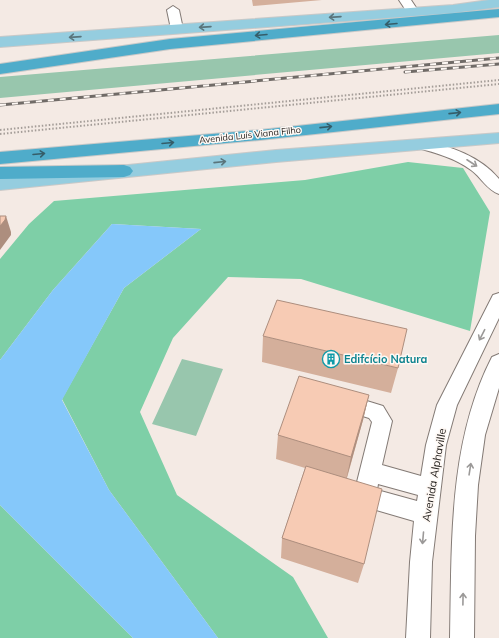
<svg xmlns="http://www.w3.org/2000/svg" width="499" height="638" viewBox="0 0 499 638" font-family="Mulish,sans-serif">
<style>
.green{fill:#98c6ad}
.forest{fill:#7ecfa7}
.water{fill:#85c8fa}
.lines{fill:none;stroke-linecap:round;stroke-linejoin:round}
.minor-casing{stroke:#837a75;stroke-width:2}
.major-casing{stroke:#c9c9c8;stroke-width:2}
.highway-casing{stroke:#c9c9c8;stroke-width:2}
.path{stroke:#a49d98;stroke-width:2;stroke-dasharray:1.5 2;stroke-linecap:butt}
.minor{fill:#fff;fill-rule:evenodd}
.major{fill:#95cddf;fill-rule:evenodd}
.highway{fill:#4facca;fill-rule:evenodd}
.rail-casing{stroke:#706b67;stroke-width:3}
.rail{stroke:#fef8f4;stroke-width:2;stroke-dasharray:6;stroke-linecap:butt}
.wall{fill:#d4af9b}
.shaded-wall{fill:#ad8e7e}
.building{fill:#f7cbb4;stroke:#ad8e7e}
.oneway{stroke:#5a757c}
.oneway2{stroke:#355d69}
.oneway3{stroke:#9b9998}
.labels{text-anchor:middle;stroke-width:3;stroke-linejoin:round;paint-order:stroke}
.far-street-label{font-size:9px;fill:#201d1a;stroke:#fef8f4}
.culture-label{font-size:11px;font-weight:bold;fill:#0d838f;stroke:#fef8f4;text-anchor:start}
.street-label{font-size:11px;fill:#201d1a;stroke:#fef8f4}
</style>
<rect width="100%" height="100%" fill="#f4eae4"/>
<!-- green -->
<path class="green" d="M499 35V53L0 98V77Z
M182 359 223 369 196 436 152 424Z"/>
<!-- forest -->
<path class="forest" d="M408 162 463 168 490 212 470 331 301 279 228 277 173 338 140 412 177 495 293 577 328 638H218L109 490 62 399 124 288 201 229 112 224 53 290 0 360V259L29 224 54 201 305 180Z
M0 505 133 638H0Z"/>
<!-- water -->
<path class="water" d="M112 224 201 229 124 288 62 400 109 490 218 638H133L0 505V360L53 290Z"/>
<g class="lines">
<!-- minor casing -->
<g class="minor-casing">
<path id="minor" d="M399 0H411L419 12 417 15H409Z
M173 6 179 10 183 29 177 33 171 29 167 10Z
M423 140C451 147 480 156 499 179V194C488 191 480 176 471 170 455 158 436 153 418 148L416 145 418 142Z
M499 293V318L457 405 446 445 432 562 430 638H406L410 562 414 521 359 505 354 494 372 422 369 418 337 408 334 402 337 396 344 394 383 406 392 421 382 465 421 476 426 445 437 405 493 295ZM378 484 418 495 417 501 377 490Z
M499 354V388L485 435 478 485 475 536 474 638H450C452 544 448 443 492 357Z"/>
</g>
<!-- major casing -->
<g class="major-casing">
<path id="major" d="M489 0H499V7L453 13 0 47V37L453 5Z
M499 133V143L276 162 0 190V178L276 150Z"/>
</g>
<!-- highway casing -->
<g class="highway-casing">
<path id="highway" d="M499 9V17L170 49 0 74V64L170 39Z
M499 104V114L260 140 0 164V152L260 130Z
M124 165 130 167 133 171 130 175 124 177 0 179V167Z"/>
</g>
<!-- path -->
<path class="path" d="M0 130 499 80
M0 134 499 84"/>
<!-- minor -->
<use href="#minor" class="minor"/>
<!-- major -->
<use href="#major" class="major"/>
<!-- highway -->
<use href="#highway" class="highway"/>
<!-- rail casing -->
<g class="rail-casing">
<path id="rail" d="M405 72 499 64
M0 105 499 58"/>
</g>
<!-- rail -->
<use href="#rail" class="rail"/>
</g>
<!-- wall -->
<path class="wall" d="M252 0H322L253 6Z
M263 336 398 368 391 393 262 362Z
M369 395 363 420 347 478 364 564 358 583 281 558 282 538 305 468 276 459 278 435Z"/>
<!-- shaded-wall -->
<path class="shaded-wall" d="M6 216 11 232V235L0 250V226Z
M369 395 363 420 346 480 351 457Z"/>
<!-- building -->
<path class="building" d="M0 216H6L5 220 0 226Z
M277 300 407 329 398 368 263 336Z
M299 376 369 395 351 457 278 435Z
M306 466 382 489 364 564 282 538Z"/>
<!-- one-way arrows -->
<defs><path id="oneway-shaft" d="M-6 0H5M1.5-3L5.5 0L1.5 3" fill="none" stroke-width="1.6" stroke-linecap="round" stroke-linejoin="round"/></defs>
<g class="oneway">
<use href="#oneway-shaft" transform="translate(335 17) rotate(176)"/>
<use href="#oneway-shaft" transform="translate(205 27) rotate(176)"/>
<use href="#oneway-shaft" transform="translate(75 37) rotate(176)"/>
<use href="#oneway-shaft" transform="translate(220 162) rotate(-6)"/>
</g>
<g class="oneway2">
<use href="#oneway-shaft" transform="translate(391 24) rotate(175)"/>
<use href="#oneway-shaft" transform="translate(261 35) rotate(175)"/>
<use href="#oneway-shaft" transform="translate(455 113) rotate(-6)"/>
<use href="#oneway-shaft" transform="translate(326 127) rotate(-6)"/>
<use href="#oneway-shaft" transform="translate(168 143) rotate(-5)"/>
<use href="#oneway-shaft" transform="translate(39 154) rotate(-5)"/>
</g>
<g class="oneway3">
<use href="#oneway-shaft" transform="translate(472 163) rotate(33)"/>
<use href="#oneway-shaft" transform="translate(482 335) rotate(117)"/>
<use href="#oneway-shaft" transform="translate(470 469) rotate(-81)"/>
<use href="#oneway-shaft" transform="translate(423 538) rotate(95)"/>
<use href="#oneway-shaft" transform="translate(463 599) rotate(-89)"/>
</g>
<!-- icons -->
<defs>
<g id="building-ring" transform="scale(0.9)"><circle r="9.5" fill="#fef8f4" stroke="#0f9aa8" stroke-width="1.5"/><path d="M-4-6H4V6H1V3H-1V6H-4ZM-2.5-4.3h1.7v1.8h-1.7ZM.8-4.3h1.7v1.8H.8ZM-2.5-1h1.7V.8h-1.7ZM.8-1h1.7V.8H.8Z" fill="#0f9aa8"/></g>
</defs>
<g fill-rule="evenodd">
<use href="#building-ring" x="331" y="359"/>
</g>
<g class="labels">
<!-- far-street labels -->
<g class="far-street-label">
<text transform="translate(250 135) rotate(-6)" y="3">Avenida Luís Viana Filho</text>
</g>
<!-- culture labels -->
<g class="culture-label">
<text x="344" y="363">Edifcício Natura</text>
</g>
<!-- street labels -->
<g class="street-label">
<text transform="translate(434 475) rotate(-80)" y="4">Avenida Alphaville</text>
</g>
</g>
</svg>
